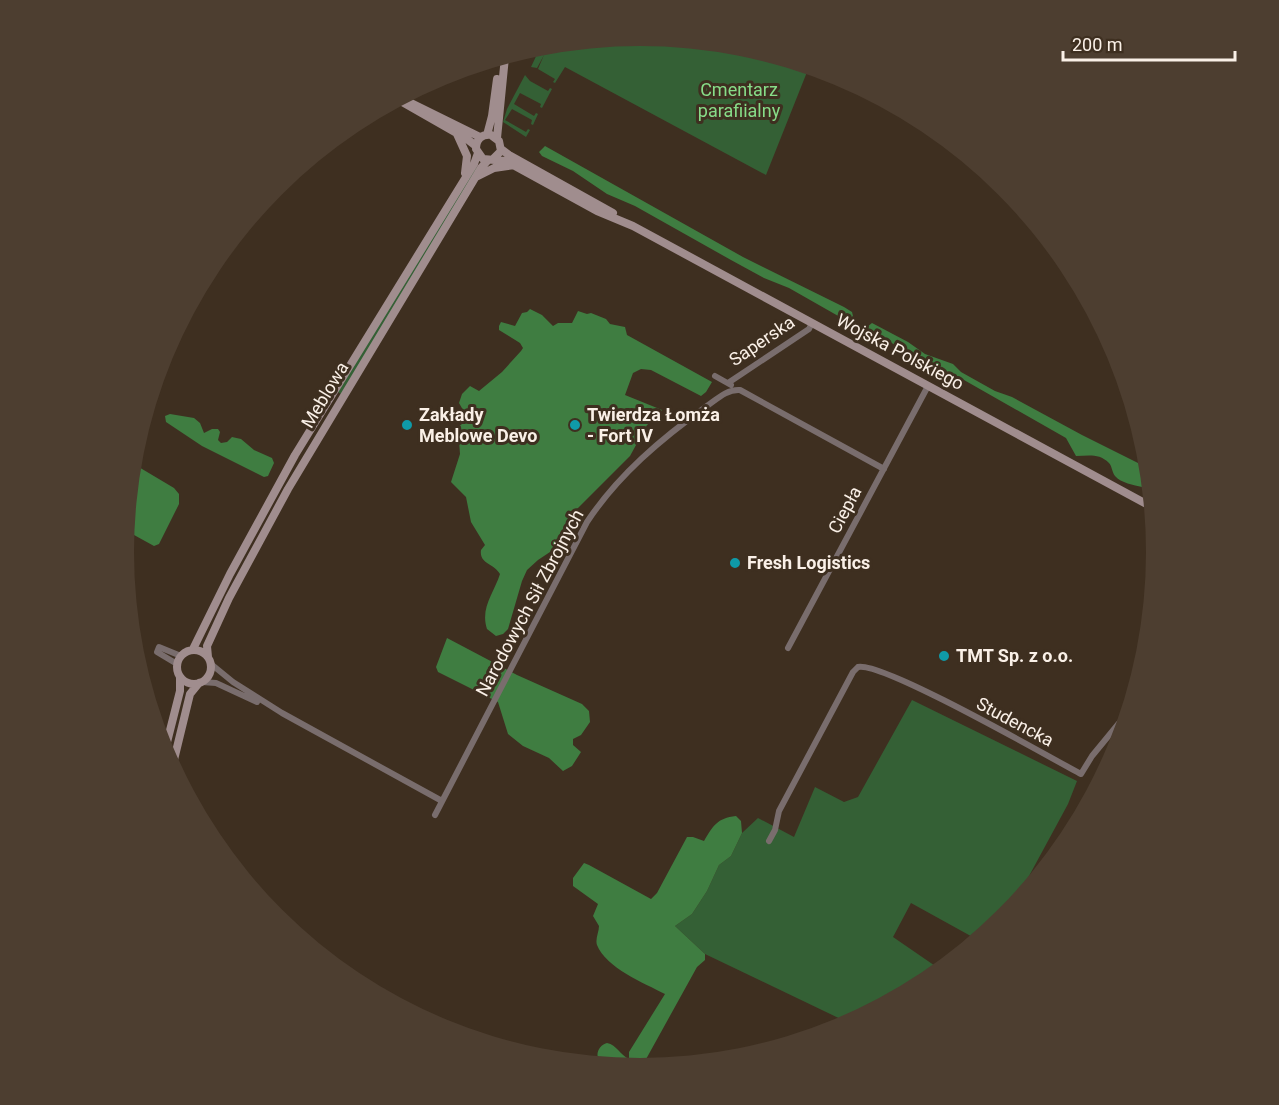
<svg xmlns="http://www.w3.org/2000/svg" width="1279" height="1105" viewBox="0 0 1279 1105" font-family="Roboto,sans-serif">
<style>
.green{fill:#346035}
.forest{fill:#3f7d41}
.lines{fill:none;stroke-linecap:round;stroke-linejoin:round}
.street{stroke:#796d6d;stroke-width:6}
.secondary{stroke:#a08d8e;stroke-width:8}
.culture-dot{fill:#0f9aa8;stroke:#3e2f20;stroke-width:2}
.labels{text-anchor:middle;stroke-width:6;stroke-linejoin:round;paint-order:stroke}
.park-label{font-size:18px;fill:#87dc88;stroke:#3e2f20}
.street-label{font-size:18px;fill:#faf0e7;stroke:#3e2f20}
.poi-label{font-size:18px;font-weight:bold;fill:#faf0e7;stroke:#3e2f20;text-anchor:start}
</style>
<rect width="100%" height="100%" fill="#3e2f20"/>
<!-- green -->
<path class="green" d="M640 36 741 46 809 67 766 175 565 67 555 83 553 82 555 79 538 69 544 55 537 68 531 67 538 52 531 48 539 46Z
M525 75 530 81 548 91 550 88 552 89 542 108 540 107 541 104 520 93 514 104 534 116 536 113 538 114 533 125 531 124 532 120 512 109 505 120 526 132 528 129 530 130 526 137 503 122 507 109Z
M475 166 478 169 341 394 338 392Z
M912 700 1077 781 1068 804 1010 911 978 940 911 903 893 937 941 970 926 982 849 1023 705 954 675 926 692 914 707 891 719 865 731 856 742 833 758 818 794 837 815 787 844 802 858 797Z"/>
<!-- forest -->
<path class="forest" d="M545 146 743 257 844 307 852 312 854 320 847 321 789 288 764 278 731 260 635 206 607 194 573 171 542 156 539 152Z
M530 309 542 315 553 326 558 323H572L578 311 587 314 591 313 606 319 610 324 625 327 627 335 712 382 706 392 701 396 651 370 641 369 633 373 625 395 662 410 660 415 647 425 630 456 576 510 562 544 538 560 527 570 522 581 508 629 503 634 496 636 487 629C480 608 494 593 500 574 494 563 479 564 481 550L485 545 471 522 466 497 451 482 460 454 458 427 462 424 467 423V417L459 403 462 394 470 386 479 391 502 372 521 351 523 348 520 343 499 330V326L501 322 515 326 522 313 527 312Z
M872 323 908 342 925 354 953 364 961 372 995 391 1012 397 1082 435 1148 468 1149 482 1142 487C1134 485 1121 483 1115 476 1112 472 1112 466 1109 463 1099 453 1088 456 1076 456L1066 438 964 380 929 364 912 352 896 346 878 333 868 332 867 327Z
M170 414 194 418 200 423 204 433 212 429H218L220 432 218 440 221 443 227 442 232 437 241 439 254 450 272 458 274 463 268 476 264 477 202 446 166 422 165 416Z
M132 463 174 488 179 494V504L159 544 154 546 125 530Z
M447 638 517 675 582 704 589 711 590 722 581 735 573 739V745L581 752 572 766 563 771 549 758 523 746 508 734 498 702 438 672 436 667Z
M736 816 741 821 742 833 731 856 719 865 707 891 692 914 675 926 705 954V960L697 967 645 1061 639 1064 625 1060 619 1067 608 1066 598 1058C596 1052 600 1045 607 1043 617 1045 620 1055 629 1059V1052L665 994C644 983 606 968 597 945 595 939 599 932 599 926L593 916 598 904 573 886V878L584 863 589 865 651 899 657 893 687 837H693L704 841C713 826 717 818 736 816Z"/>
<g class="lines">
<!-- street -->
<path class="street" d="M715 376 731 385
M728 383 809 329 812 323
M788 648 928 386
M177 664 157 652 159 647 181 656
M211 664 233 682 282 713 442 801
M202 682 216 683 257 702
M435 815 587 522C618 475 662 438 707 406 717 399 727 389 740 390L884 469
M769 841 775 830 779 811 853 672 858 667C882 661 1049 757 1081 774L1092 756 1129 711"/>
<!-- secondary -->
<path class="secondary" d="M397 99 467 139 476 146
M403 99 480 137
M457 134 467 156 465 173
M487 135 492 116 497 79
M497 138 505 57
M501 149 509 155 613 213
M494 158 501 151 499 141 491 135C482 134 476 139 476 149L483 159 506 161 597 211 633 226 1152 507
M476 177 494 168 514 165
M193 649 230 574 295 455 474 164 478 153
M177 667a17 17 0 1 1 34 0a17 17 0 1 1-34 0Z
M208 657 207 646 229 598 288 489 481 168 488 160
M164 754 180 691V677
M172 768 190 694 199 683"/>
</g>
<!-- markers -->
<g class="culture-dot">
<circle cx="407" cy="425" r="6"/>
<circle cx="575" cy="425" r="6"/>
<circle cx="735" cy="563" r="6"/>
<circle cx="944" cy="656" r="6"/>
</g>
<g class="labels">
<!-- park labels -->
<g class="park-label">
<text x="739" y="96">Cmentarz<tspan x="739" dy="21">parafiialny</tspan></text>
</g>
<!-- street labels -->
<g class="street-label">
<text transform="translate(762 341) rotate(-34)" y="6">Saperska</text>
<text transform="translate(900 352) rotate(28)" y="6">Wojska Polskiego</text>
<text transform="translate(325 395) rotate(-59)" y="6">Meblowa</text>
<text transform="translate(845 510) rotate(-62)" y="6">Ciepła</text>
<text transform="translate(530 603) rotate(-62)" y="6">Narodowych Sił Zbrojnych</text>
<text transform="translate(1015 722) rotate(28)" y="6">Studencka</text>
</g>
<!-- poi labels -->
<g class="poi-label">
<text x="419" y="421">Zakłady<tspan x="419" dy="21">Meblowe Devo</tspan></text>
<text x="587" y="421">Twierdza Łomża<tspan x="587" dy="21">- Fort IV</tspan></text>
<text x="747" y="569">Fresh Logistics</text>
<text x="956" y="662">TMT Sp. z o.o.</text>
</g>
</g>
<!-- crop -->
<path d="M0 0H1279V1105H0ZM134 552a506 506 0 1 1 1012 0a506 506 0 1 1-1012 0Z" fill="#4d3e30" fill-rule="evenodd"/>
<!-- scale -->
<path d="M1063 51v9h172v-9" fill="none" stroke="#faf0e7" stroke-width="3"/>
<text x="1072" y="51" font-size="18" fill="#faf0e7" stroke="#3e2f20" stroke-width="4.5" paint-order="stroke">200 m</text>
</svg>
